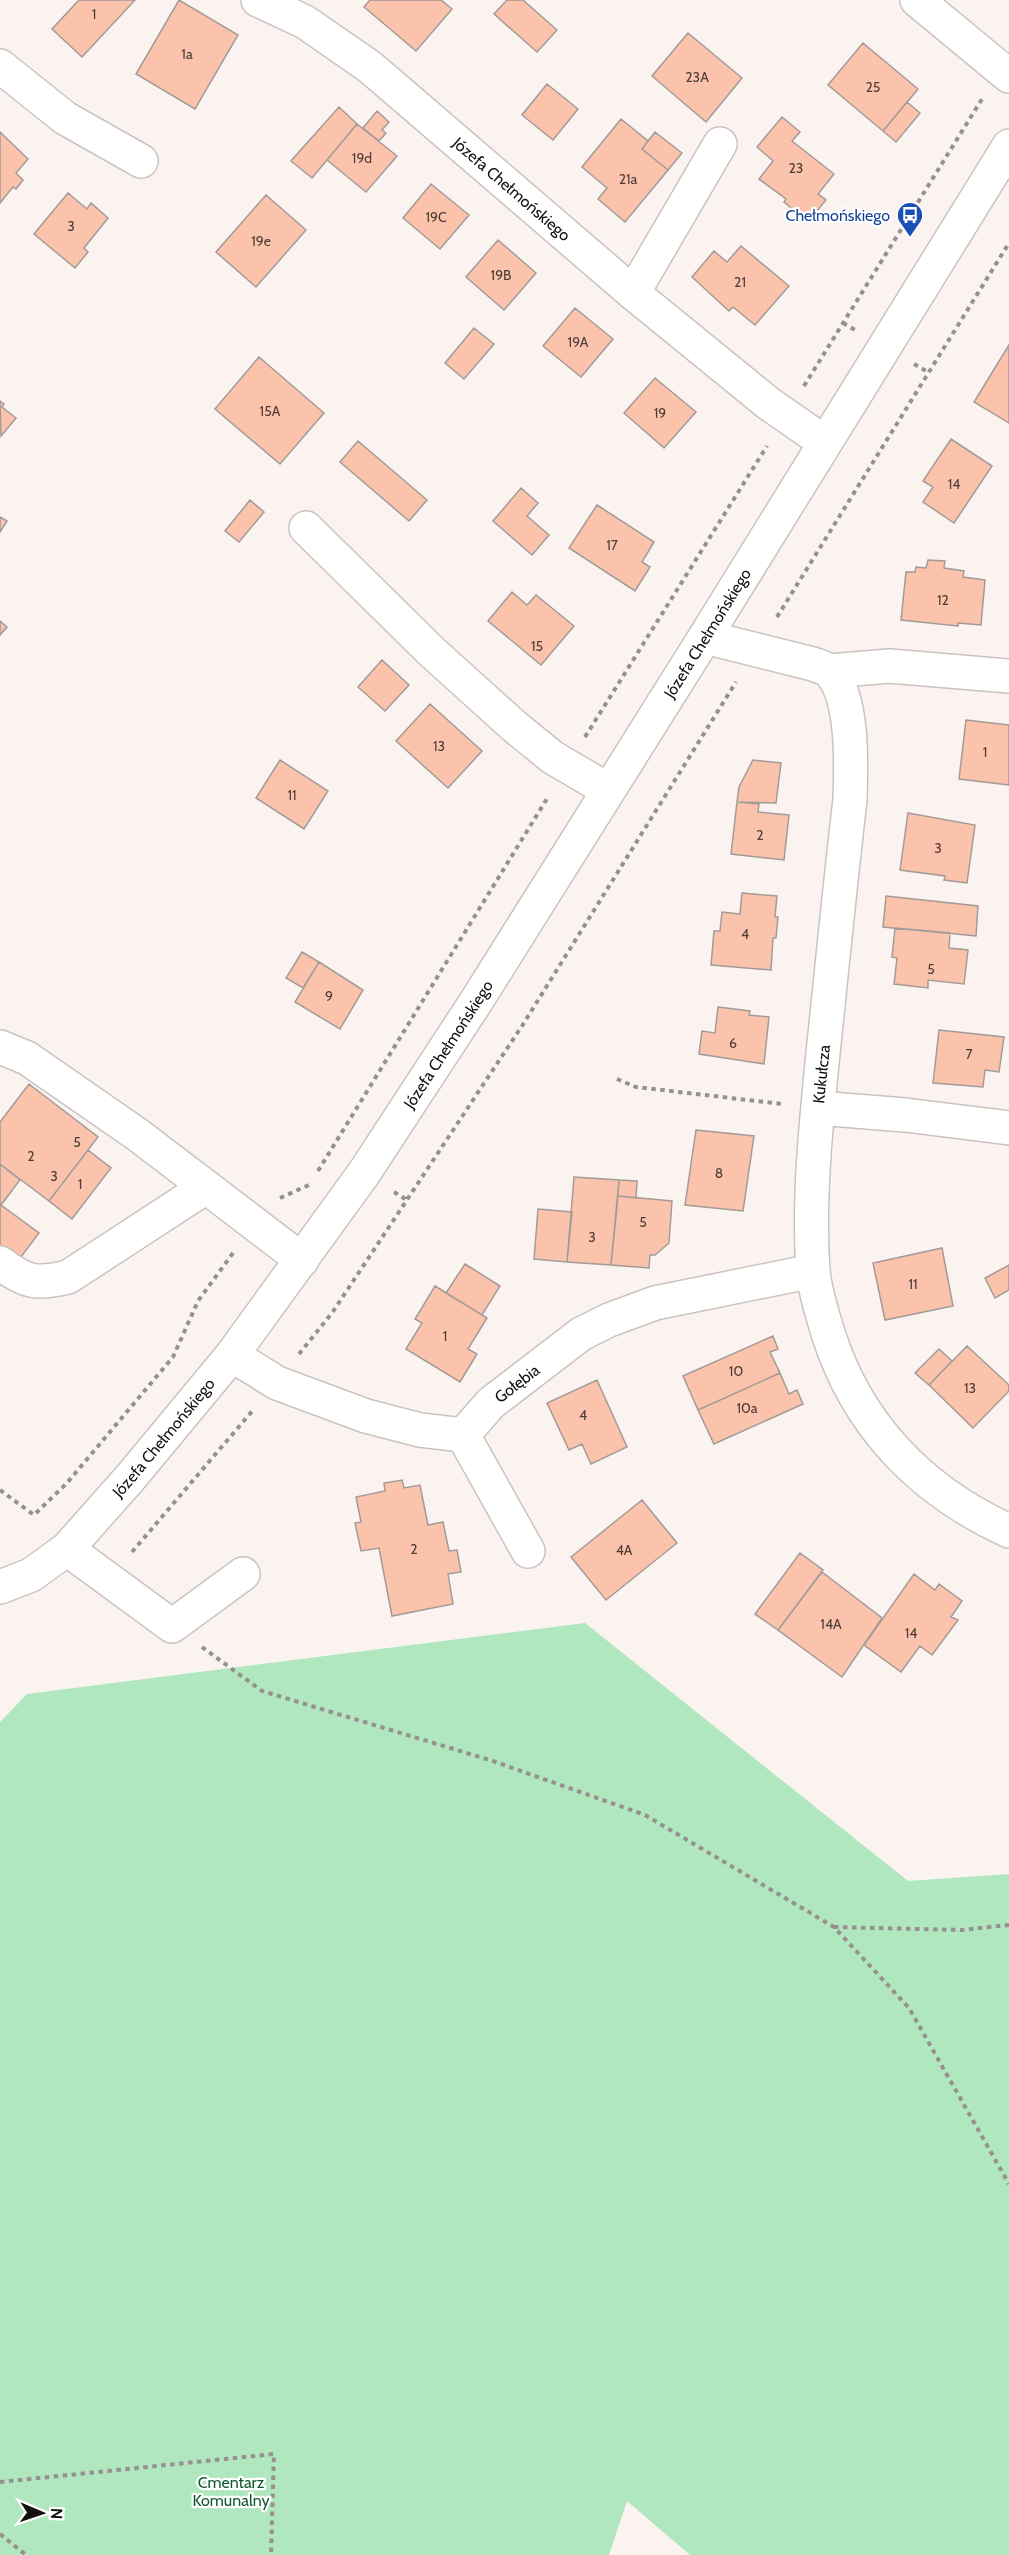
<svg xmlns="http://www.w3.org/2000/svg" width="1009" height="2555" viewBox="0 0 1009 2555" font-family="Cabin,sans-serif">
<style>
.green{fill:#b0e7bf}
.building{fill:#fbc3ac;stroke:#a29b98;stroke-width:1.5}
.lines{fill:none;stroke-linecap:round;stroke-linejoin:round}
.minor-casing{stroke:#cbc3c0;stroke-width:36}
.path{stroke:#96908e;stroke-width:4;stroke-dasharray:4.5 4.5;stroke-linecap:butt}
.minor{stroke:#fff;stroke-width:33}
.labels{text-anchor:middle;stroke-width:4.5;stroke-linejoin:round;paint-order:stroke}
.number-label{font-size:14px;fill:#4d3d36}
.street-label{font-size:16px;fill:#13100f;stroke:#fff}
.transit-label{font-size:16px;fill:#164399;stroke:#fff;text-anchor:end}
.park-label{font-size:16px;fill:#125930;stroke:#fff}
</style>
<rect width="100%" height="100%" fill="#fbf3f0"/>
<!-- green -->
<path class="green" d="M585 1623 908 1881 1009 1874V2555H690L627 2501 609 2555H0V1722L27 1694Z"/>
<!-- building -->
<path class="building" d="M79 0H135L82 57 52 29Z
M179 0 238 35 195 109 136 74Z
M370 0H441L452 9 416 51 364 7Z
M507 0H523L557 30 537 52 494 14Z
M688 33 742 78 706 122 652 76Z
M863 43 918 89 883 131 828 85Z
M547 84 578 109 553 140 522 115Z
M907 102 920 113 896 142 883 131Z
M339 107 357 124 312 178 291 161Z
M377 111 389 122 382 130 386 133 379 141 363 128Z
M782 117 800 132 792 141 834 174 818 194 826 200 808 222 784 202 786 199 759 179 773 161 757 147Z
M621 119 648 141 642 149 668 170 625 222 598 199 607 188 582 167Z
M357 124 397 156 366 192 327 160Z
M0 132 28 159 16 173 23 180 16 189 13 187 0 203Z
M655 132 682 153 668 170 642 149Z
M431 184 469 215 440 249 403 218Z
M68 193 87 209 91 203 108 218 84 248 88 252 75 268 34 234Z
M266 195 306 230 256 287 216 252Z
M498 240 536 273 504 310 466 277Z
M741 246 789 286 755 325 733 307 729 311 692 277 714 251 727 262Z
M575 308 613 339 581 377 543 346Z
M474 328 494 344 464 379 445 363Z
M1009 345V423L974 402Z
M259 357 324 413 280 464 215 409Z
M655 378 696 412 664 448 624 413Z
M0 401 4 404 2 407 16 418 1 436Z
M951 439 992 466 954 523 923 502 933 487 923 481Z
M358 441 427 500 409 521 340 462Z
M521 488 538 503 527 516 549 535 532 555 493 521Z
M250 500 264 512 239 542 225 531Z
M597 505 654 542 642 562 650 567 635 591 569 548Z
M0 517 7 521 0 532Z
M928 560 945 561 944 568 964 571 963 577 985 580 981 625 958 623V626L901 620 906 572H915L916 567 926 568Z
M512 592 527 605 536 595 574 626 541 665 488 621Z
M0 621 7 627 0 635Z
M382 660 409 685 385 711 358 687Z
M430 704 482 751 448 788 396 741Z
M966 720 1009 725V785L959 779Z
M280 760 328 791 304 829 256 798Z
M753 760 781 763 776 803 737 802 739 787Z
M737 802 759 804 758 812 789 815 784 860 731 854Z
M908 813 975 825 967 883 944 880 945 876 900 870Z
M742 893 777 896 775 917H778L776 938H773L771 970 711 965 714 931H720L722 912 740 914Z
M886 896 978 906 976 936 883 927Z
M895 928 950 933 949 948 968 950 964 984 928 980V988L894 984 897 958 892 957Z
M302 952 319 962 303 988 286 978Z
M319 962 363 990 340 1029 295 1002Z
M718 1007 750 1011 749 1015 769 1017 764 1064 699 1054 702 1031 715 1033Z
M939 1030 1004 1037 999 1072 985 1070 983 1087 933 1083Z
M29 1084 98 1137 49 1201 0 1164V1122Z
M696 1130 754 1136 743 1211 685 1205Z
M88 1150 111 1168 72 1219 49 1201Z
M0 1164 20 1180 1 1205 39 1233 0 1285Z
M574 1177 619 1180 611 1265 567 1262Z
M619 1180 637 1181 636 1198 618 1196Z
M618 1196 672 1201 669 1243 655 1255H650L649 1268 611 1265Z
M538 1209 572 1212 567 1262 534 1259Z
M942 1248 953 1306 885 1320 873 1263Z
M465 1264 500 1286 482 1315 446 1293Z
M1009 1265V1290L995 1298 985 1278Z
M435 1286 487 1318 468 1349 477 1354 460 1382 406 1349 422 1323 415 1319Z
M773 1336 778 1349 770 1352 780 1373 698 1410 683 1376Z
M967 1346 1009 1385V1391L973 1428 929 1385Z
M939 1349 952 1361 929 1385 915 1373Z
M780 1373 789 1394 797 1390 803 1404 714 1444 698 1410Z
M597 1380 627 1447 591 1464 582 1444 569 1450 547 1403Z
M402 1480 404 1488 420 1485 428 1525 443 1522 449 1551 457 1550 461 1572 448 1574 453 1604 392 1616 379 1548 361 1551 355 1523 361 1522 356 1497 385 1491 384 1483Z
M642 1500 677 1543 606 1600 571 1557Z
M800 1553 823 1570 778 1630 755 1614Z
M822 1572 882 1618 842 1677 778 1630Z
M914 1574 935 1590 939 1584 962 1601 951 1617 958 1620 932 1655 920 1646 901 1672 864 1645Z"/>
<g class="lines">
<!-- minor casing -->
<g class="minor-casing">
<g id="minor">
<path id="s1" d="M258 0 305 22 370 67 633 293 768 403 824 442"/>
<path d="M917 0 1009 76"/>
<path d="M0 66 65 118 141 161"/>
<path d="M633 293 720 144"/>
<path d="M306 528 432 652 514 726 552 757 608 790"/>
<path d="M705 637 813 664C818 666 826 668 830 672 854 698 851 766 850 800 840 884 832 968 823 1053 816 1125 808 1199 813 1271 815 1292 822 1313 828 1333 857 1425 921 1491 1009 1531"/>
<path d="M829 671 889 666 1009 676"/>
<path d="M0 1047 27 1058 138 1135 302 1260"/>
<path d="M818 1108 905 1115 1009 1128"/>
<path d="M0 1263C26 1282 35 1285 68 1277L206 1187"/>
<path id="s2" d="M232 1355 277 1383 366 1416 420 1430 463 1435 491 1403 581 1334 609 1320 655 1303 813 1271"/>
<path d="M463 1435 528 1551"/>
<path d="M67 1549 172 1626 243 1574"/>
<path id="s3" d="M0 1587 31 1575 67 1549 130 1478 232 1355 364 1173 477 1000 705 637 1009 146"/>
</g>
</g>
<!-- path -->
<path class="path" d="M843 323 855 330
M914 364 928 372
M804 386 982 99
M777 617 1009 243
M585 737 767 446
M617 1079 636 1087 782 1104
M318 1171 548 797
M394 1192 407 1200
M280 1198 309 1185
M299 1354 332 1313 522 1026 736 682
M0 1490 34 1515 67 1483 173 1357 198 1301 233 1253
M132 1552 254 1409
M202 1647 262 1691 493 1761 645 1815 834 1927 909 2008 1009 2184
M834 1927 961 1930 1009 1925
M0 2482 274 2454 271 2555
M0 2534 26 2555"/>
<!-- minor -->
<use href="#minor" class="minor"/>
</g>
<!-- icons -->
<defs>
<g id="bus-pin" transform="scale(1.35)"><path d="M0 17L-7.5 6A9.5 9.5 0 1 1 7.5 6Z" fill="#1a4fb4" stroke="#fff"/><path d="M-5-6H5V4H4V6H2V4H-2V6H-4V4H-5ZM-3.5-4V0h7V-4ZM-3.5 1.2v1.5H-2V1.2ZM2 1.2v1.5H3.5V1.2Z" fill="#fff"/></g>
</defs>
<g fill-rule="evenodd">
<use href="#bus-pin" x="910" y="215"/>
</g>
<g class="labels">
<!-- number labels -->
<g class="number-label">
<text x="94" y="19">1</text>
<text x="187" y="59">1a</text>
<text x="697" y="82">23A</text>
<text x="873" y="92">25</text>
<text x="362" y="163">19d</text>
<text x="796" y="173">23</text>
<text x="628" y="184">21a</text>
<text x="436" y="222">19C</text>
<text x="71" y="231">3</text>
<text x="261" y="246">19e</text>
<text x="501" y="280">19B</text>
<text x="740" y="287">21</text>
<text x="578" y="347">19A</text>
<text x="270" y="416">15A</text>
<text x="660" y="418">19</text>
<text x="954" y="489">14</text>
<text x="612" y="550">17</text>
<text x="943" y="605">12</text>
<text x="537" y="651">15</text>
<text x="439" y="751">13</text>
<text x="985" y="757">1</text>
<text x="292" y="800">11</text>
<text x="760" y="840">2</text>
<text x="938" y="853">3</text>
<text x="745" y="939">4</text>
<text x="931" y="974">5</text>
<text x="329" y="1001">9</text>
<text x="733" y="1048">6</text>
<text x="969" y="1059">7</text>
<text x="77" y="1147">5</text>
<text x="31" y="1161">2</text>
<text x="719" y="1178">8</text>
<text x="54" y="1181">3</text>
<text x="80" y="1189">1</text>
<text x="643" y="1227">5</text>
<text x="592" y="1242">3</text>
<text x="913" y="1289">11</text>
<text x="445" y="1341">1</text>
<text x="736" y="1376">10</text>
<text x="970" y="1393">13</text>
<text x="747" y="1413">10a</text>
<text x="583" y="1420">4</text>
<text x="414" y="1554">2</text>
<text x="624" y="1555">4A</text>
<text x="831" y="1629">14A</text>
<text x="911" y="1638">14</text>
</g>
<!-- street labels -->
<g class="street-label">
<text dy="6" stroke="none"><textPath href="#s1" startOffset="318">Józefa Chełmońskiego</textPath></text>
<text dy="6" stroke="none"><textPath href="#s3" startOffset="1197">Józefa Chełmońskiego</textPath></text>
<text dy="6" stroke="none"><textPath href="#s3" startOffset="711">Józefa Chełmońskiego</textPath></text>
<text transform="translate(821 1074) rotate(-84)" y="6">Kukułcza</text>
<text dy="6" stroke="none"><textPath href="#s2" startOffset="322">Gołębia</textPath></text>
<text dy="6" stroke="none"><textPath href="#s3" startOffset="225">Józefa Chełmońskiego</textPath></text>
</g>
<!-- transit labels -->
<g class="transit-label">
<text x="890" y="221">Chełmońskiego</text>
</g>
<!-- park labels -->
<g class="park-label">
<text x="231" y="2488">Cmentarz<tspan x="231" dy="18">Komunalny</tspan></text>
</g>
</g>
<!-- north arrow -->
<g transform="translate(42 2513) rotate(92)" stroke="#ffffff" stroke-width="4.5" paint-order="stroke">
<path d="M0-4.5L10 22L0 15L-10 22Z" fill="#13100f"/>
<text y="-9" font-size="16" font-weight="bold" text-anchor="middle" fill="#13100f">N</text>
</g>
</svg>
